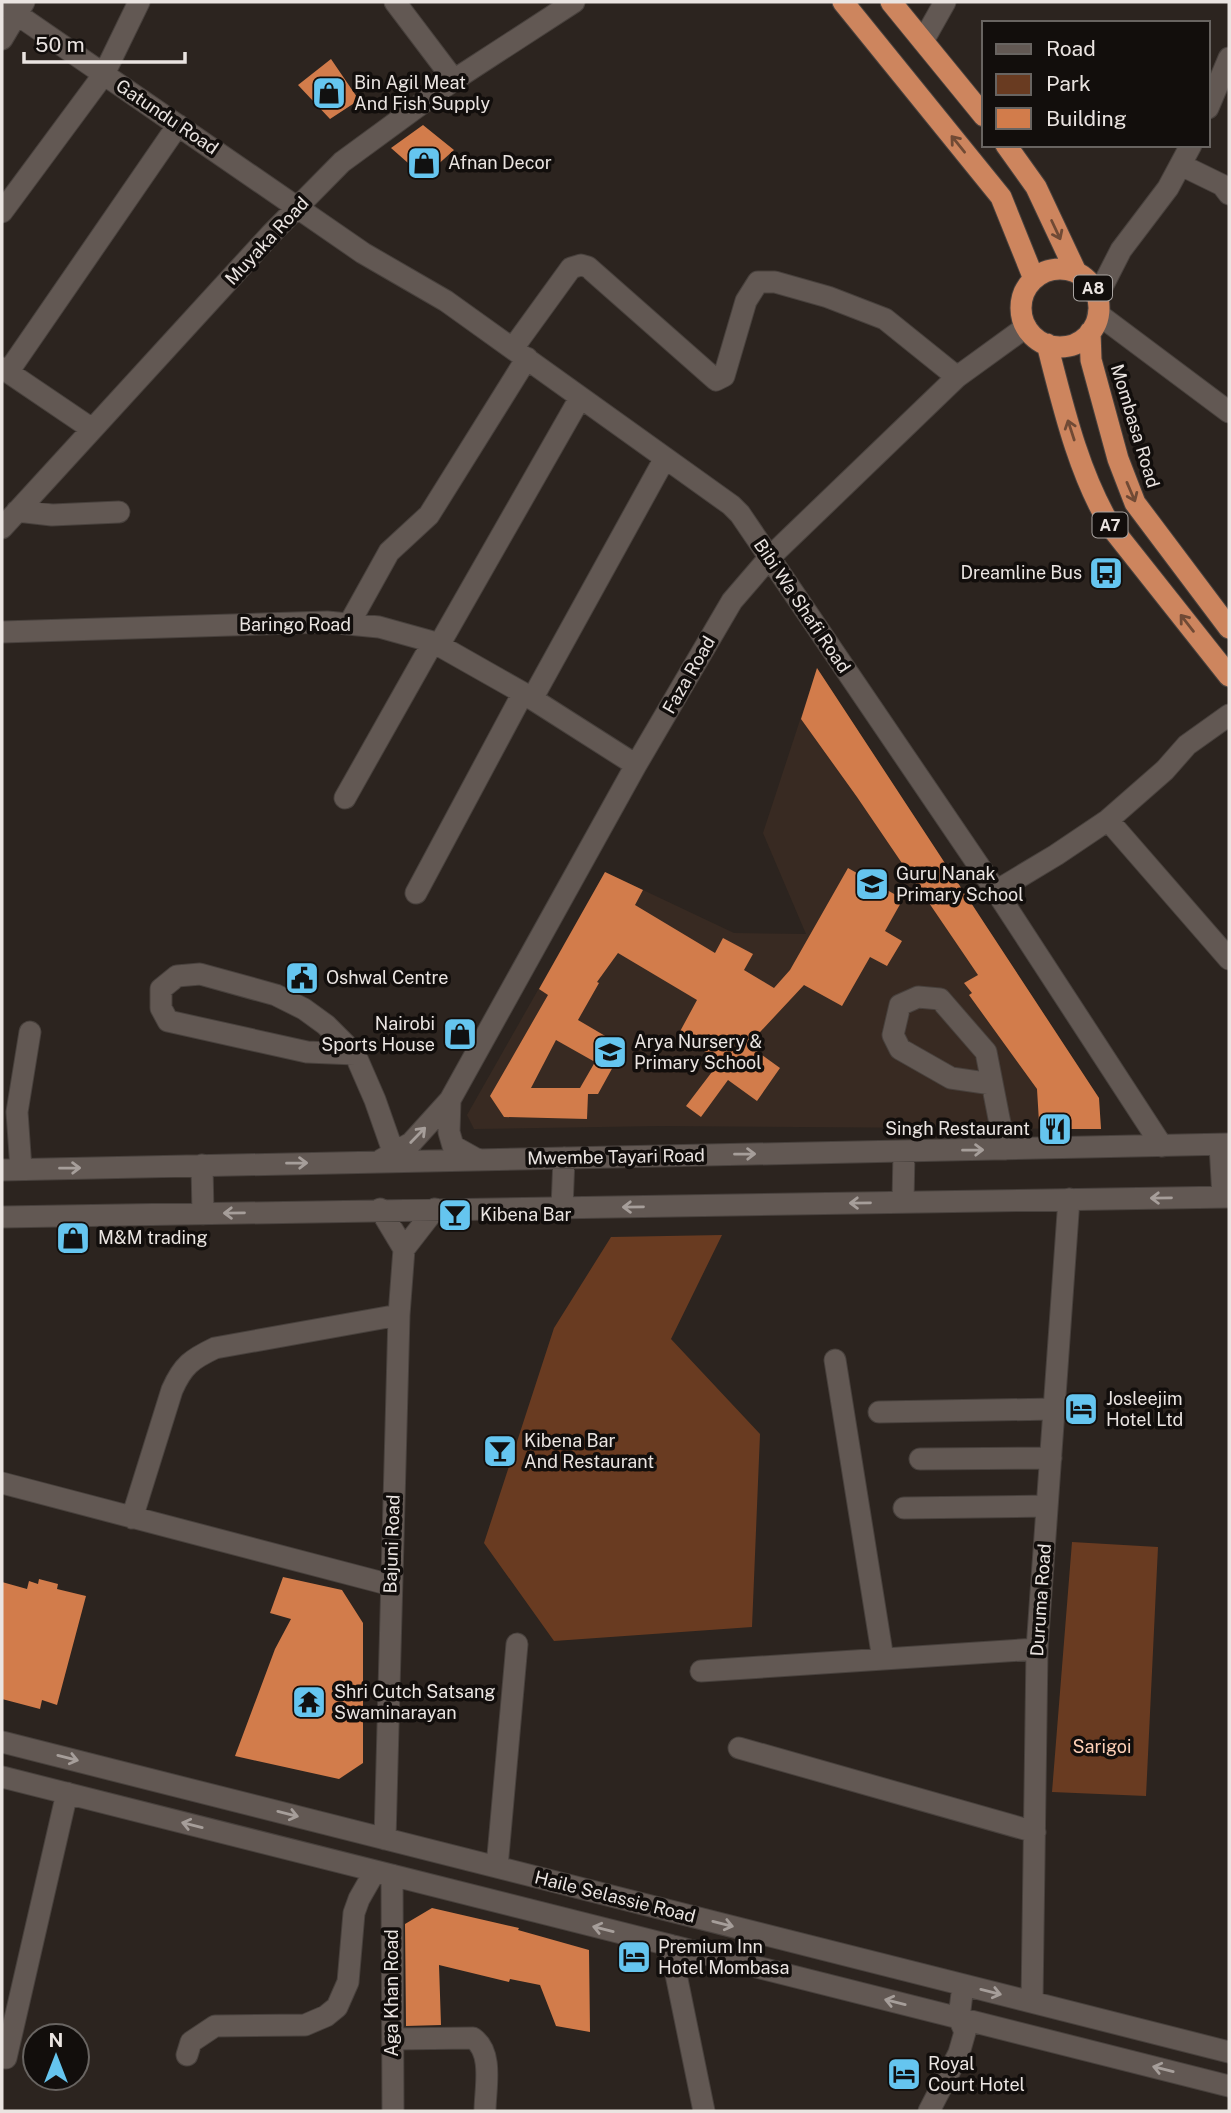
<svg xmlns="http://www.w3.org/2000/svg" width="1231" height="2113" viewBox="0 0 1231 2113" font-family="'Public Sans',sans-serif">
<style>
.built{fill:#382a22}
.green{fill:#693b21}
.building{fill:#d27c4b;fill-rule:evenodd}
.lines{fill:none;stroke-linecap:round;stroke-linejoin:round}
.minor-casing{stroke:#48413d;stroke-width:23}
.highway-casing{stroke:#48413d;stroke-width:23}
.minor{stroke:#625853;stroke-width:21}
.highway{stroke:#cd855e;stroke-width:21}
.oneway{stroke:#704a35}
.oneway2{stroke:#a69e9a}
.labels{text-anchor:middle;stroke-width:7;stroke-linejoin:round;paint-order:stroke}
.shield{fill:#120e0c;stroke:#a9a4a1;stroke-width:2}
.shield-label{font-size:16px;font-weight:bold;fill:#eae4e1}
.poi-label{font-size:18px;fill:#eae4e1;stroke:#120e0c;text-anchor:start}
.street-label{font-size:18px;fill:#eae4e1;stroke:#120e0c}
.park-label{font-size:18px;fill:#fed0b7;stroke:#120e0c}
</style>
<rect width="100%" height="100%" fill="#2c241f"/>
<!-- built -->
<path class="built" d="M817 668 1099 1098 1101 1129 661 1126 474 1129 467 1115 605 872 734 933 806 934 763 833Z"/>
<!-- green -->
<path class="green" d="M722 1235 671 1339 760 1434 752 1627 554 1641 484 1543 554 1328 611 1237Z
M1072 1542 1158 1547 1146 1796 1052 1792Z"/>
<!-- building -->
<path class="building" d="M331 59 359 100 330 119 298 85Z
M423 125 454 150 424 177 391 148Z
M817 668 1099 1098 1101 1129H1042V1122H1039L1037 1089 969 995 972 993 964 983 978 975 857 797 801 719Z
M848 868 903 899 885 931 902 941 887 966 870 957 842 1006 804 985 748 1045 780 1068 757 1101 728 1080 701 1117 686 1106 721 1060 677 1037 697 1000 618 953 597 982 599 983 578 1020 624 1047 598 1094H588L587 1119 504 1117 490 1096 548 995 539 989 605 872 643 890 635 905 715 953 723 938 753 954 744 970 774 988 790 970ZM556 1040 595 1062 580 1088H531Z
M283 1577 342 1590 363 1623V1763L339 1779 235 1756 275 1649 291 1619 270 1613Z
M39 1579 58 1584 57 1589 86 1596 57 1705 42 1700 40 1709 2 1699V1582L27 1589 29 1581 38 1584Z
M432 1908 519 1928 518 1930 589 1950 590 2032 556 2026 540 1985 510 1979 509 1982 439 1965 441 2025 406 2026 405 1924Z"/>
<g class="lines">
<!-- minor casing -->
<g class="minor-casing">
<path id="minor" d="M395 2 454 80
M2 4 363 253 446 301 731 505 740 514 996 891 1162 1146
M2 39 24 2
M923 41 945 2
M1208 108 1229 58
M1181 165 1222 185 1229 194
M2 212 104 74 139 2
M1097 297 1121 250 1168 188 1191 145
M1098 314 1229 412
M513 348 571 268 581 265 588 267 716 380 724 376 746 301 758 282H775L828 297 885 319 957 377
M2 368 92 429
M8 372 178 125
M17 511 52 515 119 512
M2 528 272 233 342 162 454 80 574 2
M349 624 389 552 429 515 527 358
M2 632 327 622 379 627 433 642 523 693 636 765
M439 645 580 398
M532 699 665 458
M345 798 433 642
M1108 820 1229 959
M996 891 1056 855 1108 820 1165 770 1187 745 1229 715
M416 893 523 693
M355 1054 307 1052 168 1021 161 1008V989L177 976 200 974 276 995 304 1009 326 1025 355 1054 375 1100 394 1154
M992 1084 951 1078 900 1049 893 1035 900 1005 918 997 940 999 986 1052 1005 1149
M450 1100 449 1132 453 1146 478 1160
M1220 1145 1223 1197
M381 1160 411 1143 450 1100 636 765 732 601 769 558 957 377 1026 327
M202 1165 203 1214
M21 1169 17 1112 30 1032
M2 1170 1229 1144
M903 1202 904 1151
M562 1208 564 1158
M380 1209 404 1249
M2 1217 1229 1197
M835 1360 883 1659
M879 1412 1054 1409
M920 1459 1051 1458
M2 1483 391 1585
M904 1508 1047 1506
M132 1518 172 1390C183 1365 192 1359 215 1348L399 1315
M701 1671 1037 1649
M2 1742 1229 2052
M739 1748 1035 1832
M2 1777 1229 2086
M385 1839 399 1315 404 1249 435 1209
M497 1867 517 1644
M392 1875 393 2111
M670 1945 704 2111
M1032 2002 1037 1649 1069 1199
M393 2039 473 2038C494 2053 485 2089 485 2111
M187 2055 191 2042 215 2026 305 2025 326 2016 337 2007 348 1982 354 1913 359 1899 375 1871
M6 2058 67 1793
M929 2111 959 2053 965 2032 959 2018 963 1985"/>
</g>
<!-- highway casing -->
<g class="highway-casing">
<path id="highway" d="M843 2 1001 197 1034 279
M891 2 984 116
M1006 145 1036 187 1076 272
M1021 308a39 39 0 1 1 78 0a39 39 0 1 1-78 0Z
M1090 332 1091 360 1118 459 1135 503 1229 628
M1047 344C1063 406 1078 472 1111 527L1229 676"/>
</g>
<!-- minor -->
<use href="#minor" class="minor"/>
<!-- highway -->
<use href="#highway" class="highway"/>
</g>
<!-- one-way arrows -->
<defs><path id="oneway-shaft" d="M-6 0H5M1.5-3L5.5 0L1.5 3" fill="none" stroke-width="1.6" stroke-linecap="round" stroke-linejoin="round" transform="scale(1.75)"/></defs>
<g class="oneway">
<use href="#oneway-shaft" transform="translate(958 144) rotate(-129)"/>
<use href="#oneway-shaft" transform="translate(1056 230) rotate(65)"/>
<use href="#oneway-shaft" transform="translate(1071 430) rotate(-108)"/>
<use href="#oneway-shaft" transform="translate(1131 492) rotate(67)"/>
<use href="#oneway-shaft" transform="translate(1187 623) rotate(-128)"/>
</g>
<g class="oneway2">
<use href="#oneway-shaft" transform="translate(418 1135) rotate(-46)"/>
<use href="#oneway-shaft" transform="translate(973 1150) rotate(-1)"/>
<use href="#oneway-shaft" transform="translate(745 1154) rotate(-1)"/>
<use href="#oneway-shaft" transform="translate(297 1163) rotate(-1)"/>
<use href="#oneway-shaft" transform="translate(70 1168) rotate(-1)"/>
<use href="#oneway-shaft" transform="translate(1161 1198) rotate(179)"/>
<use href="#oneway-shaft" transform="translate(860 1203) rotate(179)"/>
<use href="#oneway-shaft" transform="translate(633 1207) rotate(179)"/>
<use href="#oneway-shaft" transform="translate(234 1213) rotate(179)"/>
<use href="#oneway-shaft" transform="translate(68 1758) rotate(14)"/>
<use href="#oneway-shaft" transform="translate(288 1814) rotate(14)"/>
<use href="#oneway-shaft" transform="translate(192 1825) rotate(-166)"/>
<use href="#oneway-shaft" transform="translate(723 1924) rotate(14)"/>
<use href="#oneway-shaft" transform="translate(603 1929) rotate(-166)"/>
<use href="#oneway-shaft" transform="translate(991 1992) rotate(14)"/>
<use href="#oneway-shaft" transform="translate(895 2002) rotate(-166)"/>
<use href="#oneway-shaft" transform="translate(1163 2069) rotate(-166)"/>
</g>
<!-- icons -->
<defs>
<g id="shop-square" transform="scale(1.75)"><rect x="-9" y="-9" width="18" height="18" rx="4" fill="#65c5ef" stroke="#120e0c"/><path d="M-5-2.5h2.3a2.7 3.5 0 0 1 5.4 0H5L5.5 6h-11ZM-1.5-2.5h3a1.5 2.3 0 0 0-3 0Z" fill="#111"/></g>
<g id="bus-square" transform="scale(1.75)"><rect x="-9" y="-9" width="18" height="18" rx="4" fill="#65c5ef" stroke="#120e0c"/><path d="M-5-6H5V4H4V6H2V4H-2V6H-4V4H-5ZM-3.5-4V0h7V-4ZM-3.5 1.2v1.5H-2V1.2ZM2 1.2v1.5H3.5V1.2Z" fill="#111"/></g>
<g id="school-square" transform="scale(1.75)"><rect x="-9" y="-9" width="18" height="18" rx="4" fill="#65c5ef" stroke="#120e0c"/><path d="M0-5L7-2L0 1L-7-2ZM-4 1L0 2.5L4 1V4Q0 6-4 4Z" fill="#111"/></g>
<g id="civic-square" transform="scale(1.75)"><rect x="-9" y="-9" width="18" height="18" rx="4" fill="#65c5ef" stroke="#120e0c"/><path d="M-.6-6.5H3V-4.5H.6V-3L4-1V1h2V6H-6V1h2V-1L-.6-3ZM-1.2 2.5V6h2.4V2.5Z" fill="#111"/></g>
<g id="restaurant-square" transform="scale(1.75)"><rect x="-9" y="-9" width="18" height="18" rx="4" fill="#65c5ef" stroke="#120e0c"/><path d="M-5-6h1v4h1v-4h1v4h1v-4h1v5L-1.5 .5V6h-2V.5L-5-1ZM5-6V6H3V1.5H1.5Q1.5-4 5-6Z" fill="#111"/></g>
<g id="bar-square" transform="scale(1.75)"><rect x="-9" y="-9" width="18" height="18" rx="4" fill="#65c5ef" stroke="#120e0c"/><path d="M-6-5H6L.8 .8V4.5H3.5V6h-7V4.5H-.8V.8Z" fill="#111"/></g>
<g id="hotel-square" transform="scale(1.75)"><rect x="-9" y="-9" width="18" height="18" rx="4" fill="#65c5ef" stroke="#120e0c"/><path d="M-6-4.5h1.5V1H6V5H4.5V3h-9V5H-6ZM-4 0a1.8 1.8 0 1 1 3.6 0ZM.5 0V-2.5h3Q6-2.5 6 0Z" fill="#111"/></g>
<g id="temple-square" transform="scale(1.75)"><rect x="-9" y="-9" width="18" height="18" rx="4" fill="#65c5ef" stroke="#120e0c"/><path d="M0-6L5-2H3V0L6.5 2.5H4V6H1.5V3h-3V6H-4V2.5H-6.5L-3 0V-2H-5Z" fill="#111"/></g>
</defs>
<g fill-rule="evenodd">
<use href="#shop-square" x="329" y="93"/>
<use href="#shop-square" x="424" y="163"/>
<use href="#bus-square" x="1106" y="573"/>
<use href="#school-square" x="872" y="884"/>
<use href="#civic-square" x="302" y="978"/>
<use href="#shop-square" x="460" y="1034"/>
<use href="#school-square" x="610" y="1052"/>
<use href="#restaurant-square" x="1055" y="1129"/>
<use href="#bar-square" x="455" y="1215"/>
<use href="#shop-square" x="73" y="1238"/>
<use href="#hotel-square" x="1081" y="1409"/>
<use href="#bar-square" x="500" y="1451"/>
<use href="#temple-square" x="309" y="1702"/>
<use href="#hotel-square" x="634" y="1957"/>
<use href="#hotel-square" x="904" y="2074"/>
</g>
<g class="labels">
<!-- shield labels -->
<g class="shield">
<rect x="1074" y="275.5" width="38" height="25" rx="5"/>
<rect x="1092.5" y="512.5" width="35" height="25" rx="5"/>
</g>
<g class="shield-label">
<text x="1093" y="294">A8</text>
<text x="1110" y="531">A7</text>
</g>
<!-- poi labels -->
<g class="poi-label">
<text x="354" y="89">Bin Agil Meat<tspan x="354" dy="21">And Fish Supply</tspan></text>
<text x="448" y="169">Afnan Decor</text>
<text x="1082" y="579" text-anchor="end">Dreamline Bus</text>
<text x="896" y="880">Guru Nanak<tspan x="896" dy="21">Primary School</tspan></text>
<text x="326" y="984">Oshwal Centre</text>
<text x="435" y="1030" text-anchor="end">Nairobi<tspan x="435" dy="21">Sports House</tspan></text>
<text x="634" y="1048">Arya Nursery &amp;<tspan x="634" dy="21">Primary School</tspan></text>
<text x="1030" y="1135" text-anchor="end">Singh Restaurant</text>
<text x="480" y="1221">Kibena Bar</text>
<text x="98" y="1244">M&amp;M trading</text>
<text x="1106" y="1405">Josleejim<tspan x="1106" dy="21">Hotel Ltd</tspan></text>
<text x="524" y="1447">Kibena Bar<tspan x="524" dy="21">And Restaurant</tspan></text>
<text x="334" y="1698">Shri Cutch Satsang<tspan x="334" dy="21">Swaminarayan</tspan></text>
<text x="658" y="1953">Premium Inn<tspan x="658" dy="21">Hotel Mombasa</tspan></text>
<text x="928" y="2070">Royal<tspan x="928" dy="21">Court Hotel</tspan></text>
</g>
<!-- street labels -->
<g class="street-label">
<text transform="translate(167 117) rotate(34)" y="6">Gatundu Road</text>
<text transform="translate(267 241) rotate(-47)" y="6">Muyaka Road</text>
<text transform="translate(1135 426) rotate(73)" y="6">Mombasa Road</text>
<text transform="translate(802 606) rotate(56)" y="6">Bibi Wa Shafi Road</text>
<text x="295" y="631">Baringo Road</text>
<text transform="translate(689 675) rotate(-60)" y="6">Faza Road</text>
<text transform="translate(616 1157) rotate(-1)" y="6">Mwembe Tayari Road</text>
<text transform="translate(392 1544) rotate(-88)" y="6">Bajuni Road</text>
<text transform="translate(1041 1600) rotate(-86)" y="6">Duruma Road</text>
<text transform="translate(615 1897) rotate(14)" y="6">Haile Selassie Road</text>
<text transform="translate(392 1993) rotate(-90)" y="6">Aga Khan Road</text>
</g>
<!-- park labels -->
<g class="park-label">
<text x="1102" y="1753">Sarigoi</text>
</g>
</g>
<!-- border -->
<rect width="1231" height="2113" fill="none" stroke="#eae4e1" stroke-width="7"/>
<!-- legend -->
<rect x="982" y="21" width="228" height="126" fill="#120e0c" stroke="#686461" stroke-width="2"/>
<rect x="996" y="44" width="35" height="10" fill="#625853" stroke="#686461" stroke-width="2"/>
<text x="1046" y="56" font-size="21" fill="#eae4e1">Road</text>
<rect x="996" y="74" width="35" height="21" fill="#693b21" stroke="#686461" stroke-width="2"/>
<text x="1046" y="91" font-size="21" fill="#eae4e1">Park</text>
<rect x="996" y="108" width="35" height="21" fill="#d27c4b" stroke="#686461" stroke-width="2"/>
<text x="1046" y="126" font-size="21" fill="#eae4e1">Building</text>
<!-- north arrow -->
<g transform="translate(56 2057)"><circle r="33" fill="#120e0c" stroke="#686461" stroke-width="2"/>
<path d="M0-5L12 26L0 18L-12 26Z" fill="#65c5ef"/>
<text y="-10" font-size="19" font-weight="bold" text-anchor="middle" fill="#eae4e1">N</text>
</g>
<!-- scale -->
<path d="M24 52v10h161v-10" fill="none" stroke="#eae4e1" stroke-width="3.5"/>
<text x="35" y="52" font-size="21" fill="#eae4e1" stroke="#120e0c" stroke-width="5" paint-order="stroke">50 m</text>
</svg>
